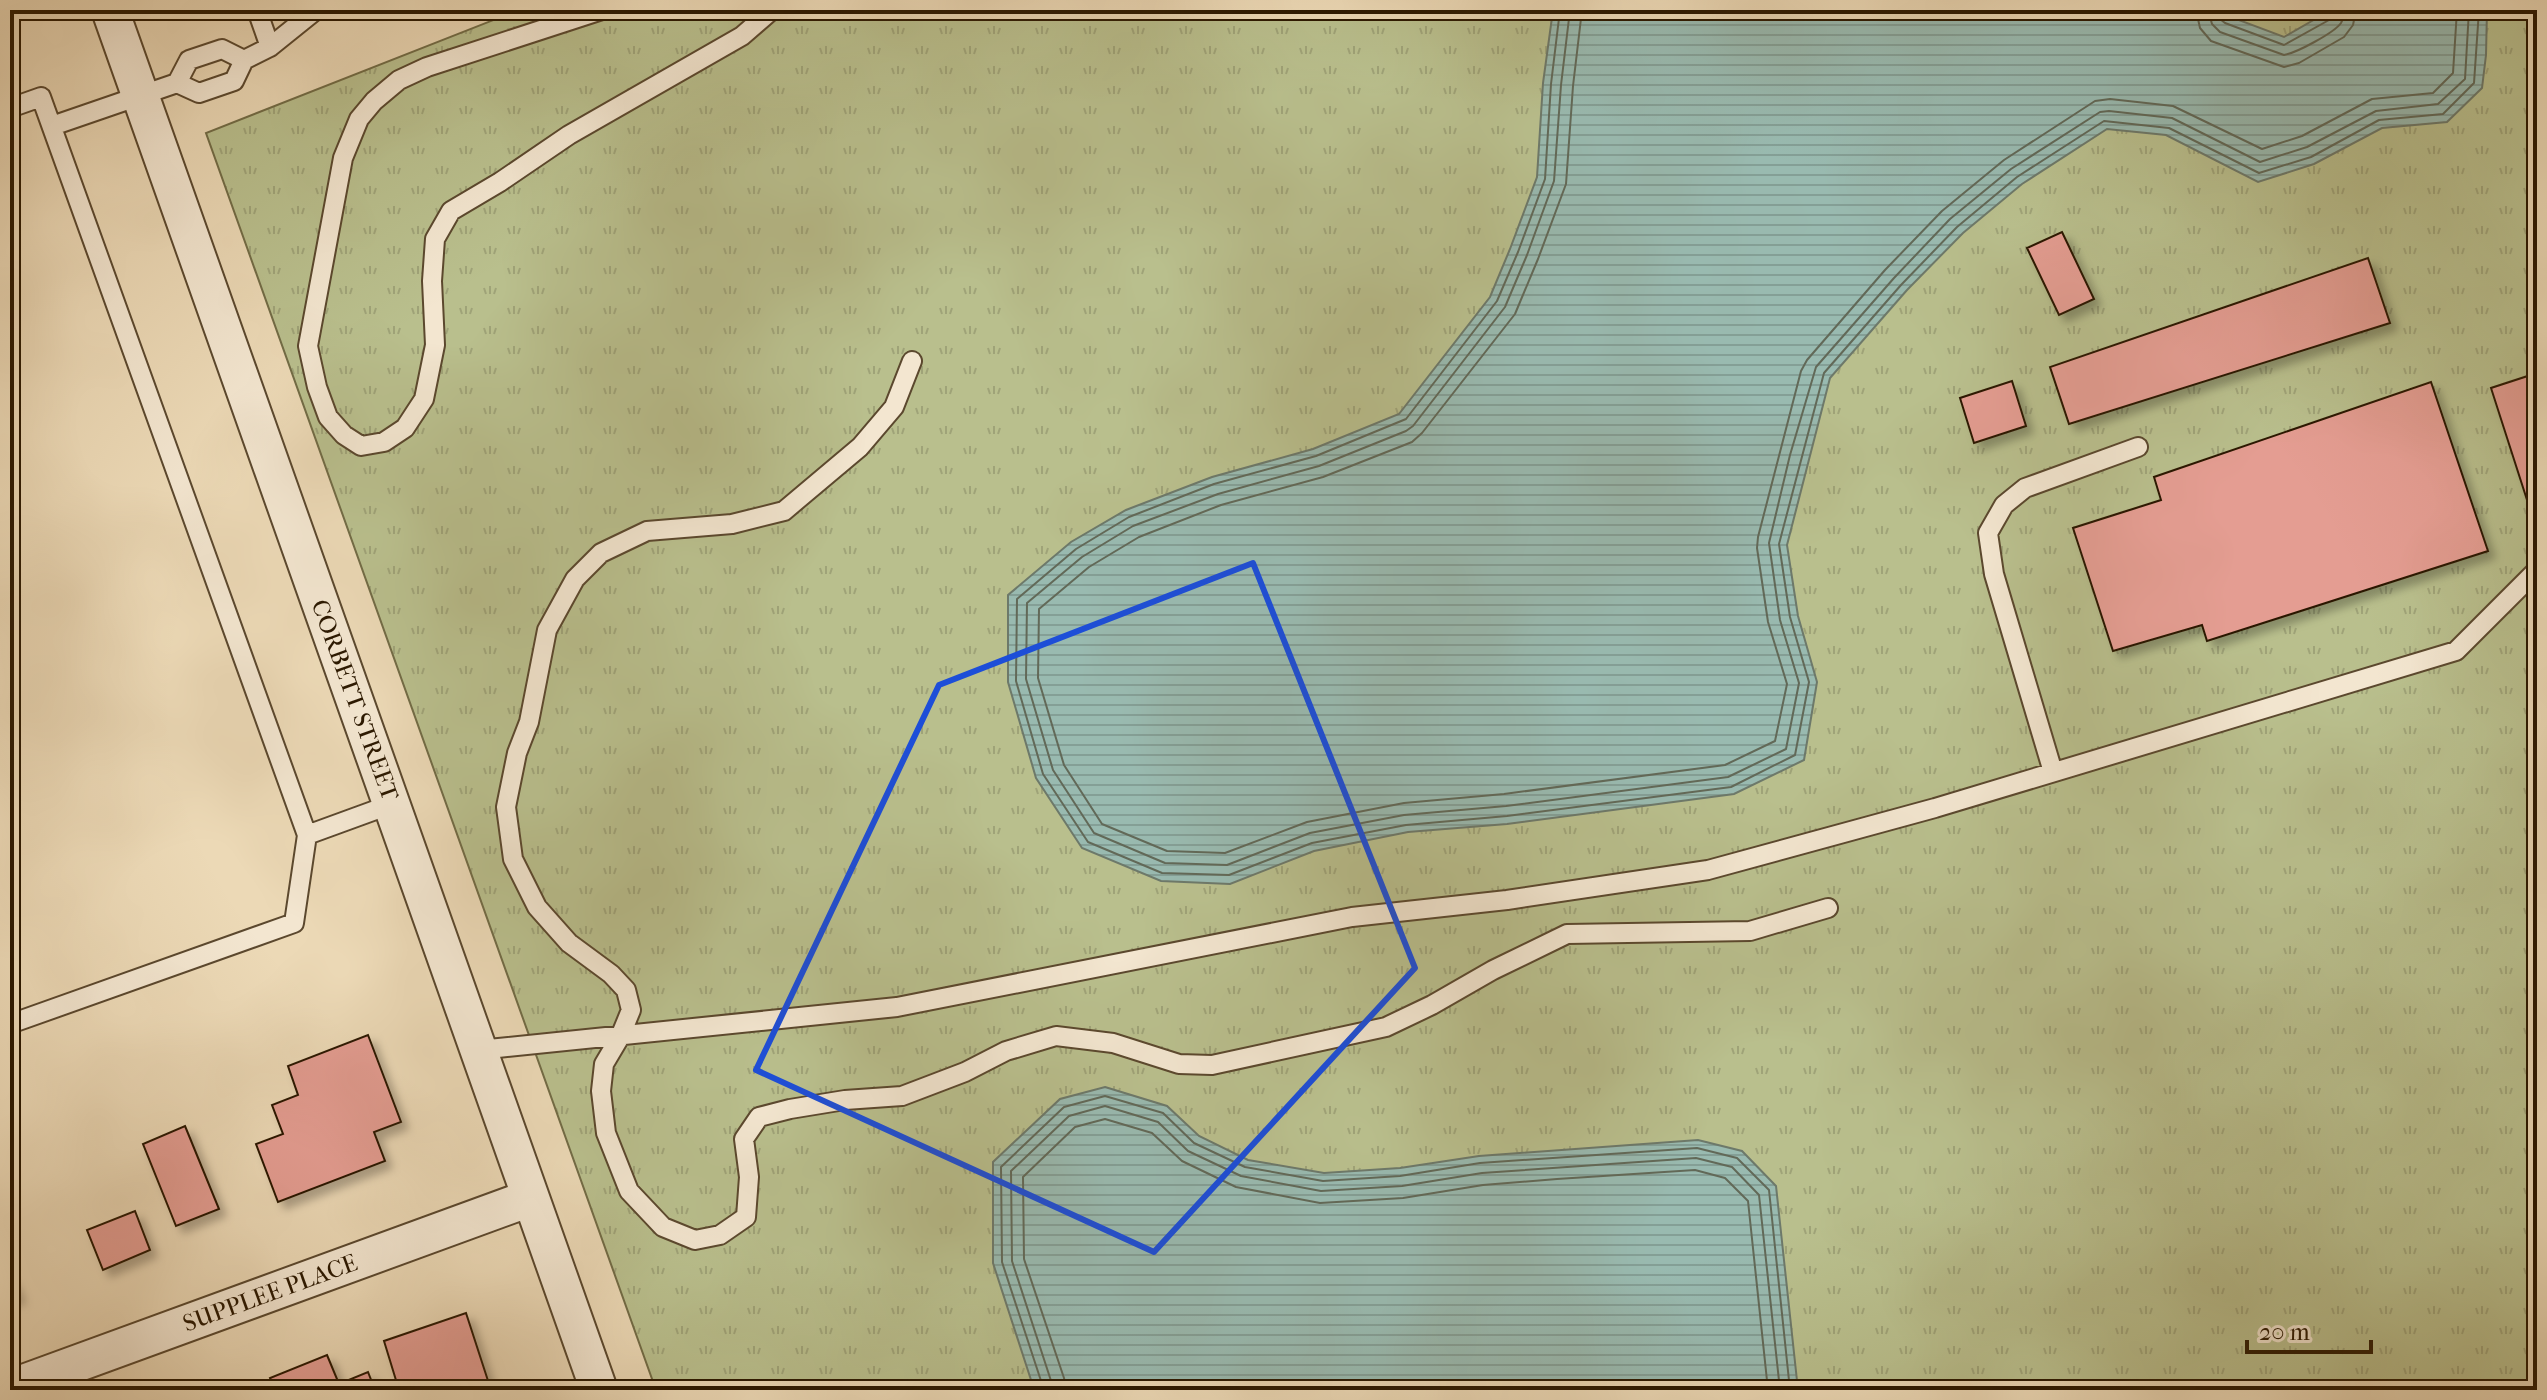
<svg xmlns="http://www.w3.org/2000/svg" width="2547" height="1400" viewBox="0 0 2547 1400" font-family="'IM FELL French Canon',serif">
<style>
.grass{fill:url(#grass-tufts);stroke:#726c46;stroke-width:2}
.water{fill:url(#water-rules);stroke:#6d796a;stroke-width:2}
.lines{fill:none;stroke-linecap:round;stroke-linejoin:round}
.shore{stroke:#626958;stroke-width:2}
.building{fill:#e49d92;stroke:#2b1800;stroke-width:2;filter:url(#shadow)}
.service-casing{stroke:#5b482e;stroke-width:22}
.minor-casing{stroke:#5b482e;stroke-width:40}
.service{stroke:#f3e6d0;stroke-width:18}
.minor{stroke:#f3e6d0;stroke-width:36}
.marked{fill:none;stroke:#1d4ed8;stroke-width:6;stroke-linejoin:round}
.labels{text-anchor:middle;stroke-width:8;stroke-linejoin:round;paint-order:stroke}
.street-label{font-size:24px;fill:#2b1800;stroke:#f3e6d0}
</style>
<defs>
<pattern id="grass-tufts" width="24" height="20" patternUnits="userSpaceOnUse" patternTransform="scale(2)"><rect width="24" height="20" fill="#b9bf8d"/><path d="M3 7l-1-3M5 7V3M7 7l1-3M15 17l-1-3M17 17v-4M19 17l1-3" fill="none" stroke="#9fa378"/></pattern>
<pattern id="water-rules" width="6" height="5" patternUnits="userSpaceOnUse" patternTransform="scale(2)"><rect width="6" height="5" fill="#99bab0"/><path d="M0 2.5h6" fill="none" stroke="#849f96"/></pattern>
<filter id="shadow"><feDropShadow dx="7" dy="7" stdDeviation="4" flood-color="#0004"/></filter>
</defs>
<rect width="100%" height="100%" fill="#ecd9b6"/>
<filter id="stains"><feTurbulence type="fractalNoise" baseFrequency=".0025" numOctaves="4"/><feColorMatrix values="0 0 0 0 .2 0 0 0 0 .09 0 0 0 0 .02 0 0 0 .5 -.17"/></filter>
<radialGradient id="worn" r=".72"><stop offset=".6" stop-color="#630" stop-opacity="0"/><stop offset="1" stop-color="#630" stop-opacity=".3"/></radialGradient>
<!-- grass -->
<path class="grass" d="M519 10H2537V1390H656L206 133Z"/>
<!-- water -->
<path class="water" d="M1553 10H1860L1871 14 1884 10H2225L2228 16 2284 37 2331 10H2487L2486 55 2482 88 2447 122 2382 128 2314 164 2258 182 2166 135 2107 129 2022 184 1963 233 1907 290 1830 378 1787 545 1798 616 1817 682 1804 760 1734 794 1507 824 1408 832 1314 851 1230 884 1161 881 1082 848 1036 778 1008 682V595L1071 542 1126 510 1212 477 1313 449 1399 414 1490 297 1510 249 1537 177 1543 83Z
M1105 1087 1167 1106 1199 1136 1248 1160 1324 1173 1400 1168 1479 1156 1698 1140 1742 1151 1776 1186 1798 1390H1038L1032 1383 993 1263V1162L1060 1099Z"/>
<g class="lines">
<!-- shore -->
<path class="shore" d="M1560 10 1551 84 1545 179 1518 252 1497 301 1406 419 1316 456 1214 484 1129 517 1076 549 1017 599 1016 681 1043 774 1088 842 1162 873 1229 875 1312 843 1406 825 1507 816 1731 787 1795 755 1809 682 1790 617 1779 544 1824 373 1901 285 1957 227 2017 177 2104 121 2169 128 2259 173 2311 157 2379 120 2443 114 2474 83 2479 10
M1570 10 1561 85 1554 181 1527 255 1505 307 1413 426 1406 431 1319 466 1218 494 1133 526 1082 557 1027 603 1026 679 1053 770 1094 833 1165 863 1227 865 1310 833 1404 815 1506 806 1728 777 1786 749 1799 683 1780 620 1769 543 1790 455 1816 367 1894 278 1950 219 2011 169 2100 112 2109 111 2172 118 2260 162 2307 147 2376 111 2438 104 2465 79 2469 10
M1582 10 1573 86 1566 184 1538 259 1515 314 1422 433 1412 442 1323 477 1221 505 1139 537 1089 567 1039 609 1038 678 1064 765 1102 824 1167 851 1225 853 1307 822 1404 803 1504 794 1725 765 1775 741 1787 684 1768 622 1757 548 1758 537 1801 371 1807 360 1885 270 1942 211 2004 160 2095 101 2110 99 2173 106 2262 149 2302 136 2372 99 2433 93 2453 73 2457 10
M2196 10 2200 28 2211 41 2284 67 2299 63 2344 37 2353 25 2356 10
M2208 10 2212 24 2220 32 2284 55C2296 53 2334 33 2341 23 2344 18 2343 16 2344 10
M2218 10 2220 19 2225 23 2284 45 2329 20 2334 10
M1044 1390 1002 1262 1001 1167 1064 1107 1105 1096 1163 1113 1194 1143 1245 1167 1323 1181 1400 1176 1480 1163 1697 1148 1737 1158 1769 1190 1790 1390
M1054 1390 1012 1261 1011 1171 1069 1116 1105 1106 1158 1122 1188 1151 1241 1176 1321 1191 1402 1186 1482 1173 1696 1158 1732 1167 1759 1195 1780 1390
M1066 1390 1064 1378 1024 1259 1023 1177 1075 1127 1105 1119 1152 1133 1182 1161 1236 1187 1320 1203 1403 1198 1483 1185 1557 1179 1695 1170 1725 1178 1748 1201 1768 1390"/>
</g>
<!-- building -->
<path class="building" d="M2062 232 2094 299 2059 315 2027 248Z
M2368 258 2390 323 2069 424 2050 367Z
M2537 373V500L2528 503 2491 388Z
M2012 381 2026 426 1974 443 1960 398Z
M2431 382 2488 551 2207 641 2202 625 2113 651 2073 528 2161 500 2154 477Z
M368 1035 401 1122 374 1132 385 1161 278 1202 256 1144 283 1134 272 1105 298 1095 288 1066Z
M185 1126 219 1209 176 1226 143 1144Z
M135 1211 150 1250 103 1270 87 1230Z
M10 1276 18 1296 10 1299Z
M466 1313 491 1390H399L384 1341Z
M327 1355 339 1384 368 1372 375 1390H275L270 1378Z"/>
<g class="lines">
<!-- service casing -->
<g class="service-casing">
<path id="service" d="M257 10 270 47
M602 10 427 67 399 80 374 101 359 119 343 158 308 346 317 387 328 417 344 435 361 446 384 442 405 428 424 399 435 345 432 281 435 239 451 211 500 182 569 135 742 36 772 10
M222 49 244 60 234 81 199 93 177 83 189 60Z
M244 60 270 47 316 10
M10 108 41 97 307 835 294 923 10 1024
M52 126 177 83
M912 361 894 407 860 447 784 511 732 524 647 531 601 553 575 579 547 630 529 722 517 753 506 807 513 859 537 907 569 943 611 974 626 990 631 1010 620 1037 604 1064 601 1091 606 1133 629 1191 663 1227 695 1240 720 1235 746 1217 749 1177 744 1139 759 1117 790 1109 845 1100 902 1096 965 1072 1006 1051 1056 1036 1113 1043 1179 1064 1212 1065 1386 1027 1432 1005 1493 970 1567 934 1750 931 1828 908
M2053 772 1994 574 1988 533 2004 505 2025 488 2138 447
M307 835 392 804
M479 1050 897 1007 1352 917 1507 900 1708 870 1935 808 2456 651 2537 570"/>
</g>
<!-- minor casing -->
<g class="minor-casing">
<path id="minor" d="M110 10 599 1390
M10 1388 530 1198"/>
</g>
<!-- service -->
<use href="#service" class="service"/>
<!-- minor -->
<use href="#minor" class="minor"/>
</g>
<!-- marked area -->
<path class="marked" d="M1253 563 1415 968 1154 1252 756 1070 939 685Z"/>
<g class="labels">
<!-- street labels -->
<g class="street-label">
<text transform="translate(355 700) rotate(70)" y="8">CORBETT STREET</text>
<text transform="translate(270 1293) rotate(-20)" y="8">SUPPLEE PLACE</text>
</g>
</g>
<!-- margin -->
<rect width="2547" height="1400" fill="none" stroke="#ecd9b6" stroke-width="40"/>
<rect x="12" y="12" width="2523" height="1376" fill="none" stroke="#2b1800" stroke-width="4"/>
<rect x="20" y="20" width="2507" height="1360" fill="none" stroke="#2b1800" stroke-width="2"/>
<!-- scale -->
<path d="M2247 1340v12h124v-12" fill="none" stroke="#2b1800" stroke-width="4"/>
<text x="2259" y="1340" font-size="24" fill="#2b1800" stroke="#f3e6d0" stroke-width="6" paint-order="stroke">20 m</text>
<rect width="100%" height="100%" filter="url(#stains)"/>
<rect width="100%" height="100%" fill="url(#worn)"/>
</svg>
